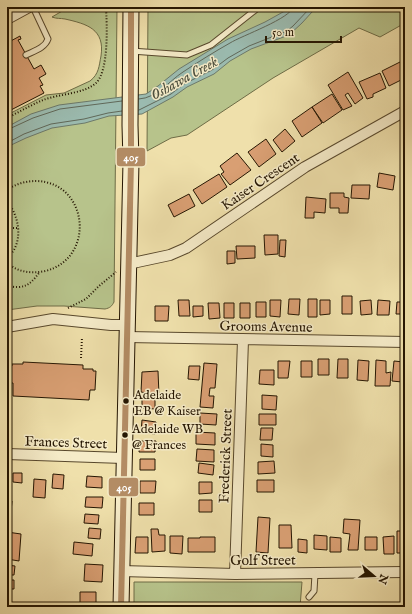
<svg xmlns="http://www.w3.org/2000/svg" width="412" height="614" viewBox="0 0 412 614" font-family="'IM FELL English',serif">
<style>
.green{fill:#b7c38b;stroke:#6e6c46}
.water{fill:#9bbbb0;stroke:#6c796a}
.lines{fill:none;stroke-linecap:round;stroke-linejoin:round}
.shore{stroke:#606859;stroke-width:1}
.building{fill:#d99f73;stroke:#251602}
.service-casing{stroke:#58482c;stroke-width:7}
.minor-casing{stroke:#58482c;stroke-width:12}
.secondary-casing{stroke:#251602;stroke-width:17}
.path{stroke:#251602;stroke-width:2;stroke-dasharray:1 2;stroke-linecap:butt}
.service{stroke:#f5ebc8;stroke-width:5}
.minor{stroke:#f5ebc8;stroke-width:10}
.secondary{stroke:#f5ebc8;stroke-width:15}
.bus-1-casing{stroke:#f5ebc8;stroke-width:9}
.bus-1{stroke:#b38c64;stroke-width:6}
.bus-dot{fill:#251602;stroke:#f5ebc8;stroke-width:1.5}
.labels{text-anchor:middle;stroke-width:3;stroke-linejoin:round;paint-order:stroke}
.bus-label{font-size:13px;fill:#251602;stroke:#f5ebc8;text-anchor:start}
.street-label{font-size:14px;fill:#251602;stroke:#f5ebc8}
.water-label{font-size:15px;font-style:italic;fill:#4e503f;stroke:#f5ebc8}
.line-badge{stroke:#f5ebc8;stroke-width:1.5}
.badge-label{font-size:11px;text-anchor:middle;font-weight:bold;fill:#fff}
</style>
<rect width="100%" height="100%" fill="#efe0ab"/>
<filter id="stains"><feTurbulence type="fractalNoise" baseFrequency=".005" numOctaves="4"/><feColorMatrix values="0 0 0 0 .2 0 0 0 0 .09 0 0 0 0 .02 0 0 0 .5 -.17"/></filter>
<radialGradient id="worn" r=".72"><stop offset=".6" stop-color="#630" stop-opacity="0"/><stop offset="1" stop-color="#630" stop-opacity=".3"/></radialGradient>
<!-- green -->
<path class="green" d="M69 7H117L114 302C112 306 110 308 105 309L64 306H37L7 310V115L46 95 64 93 90 81C99 74 99 66 101 56 105 29 87 24 65 19 60 18 57 19 52 17Z
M148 7H405V23L380 37 359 28 273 78 187 135 171 138 147 151Z
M134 582H302L300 607H134Z"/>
<!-- water -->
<path class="water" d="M292 7H318L312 12 302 23 289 35 251 49 230 61 214 74 187 87 173 97 142 114 109 116 85 123 52 128 26 138 7 147V127L31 114 59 105 146 94 158 86 179 69 228 39 265 22Z"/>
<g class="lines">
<!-- shore -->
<path class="shore" d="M139 99C157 98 169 81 183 72 198 62 214 52 230 43 241 36 292 18 293 7
M139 110 171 94 184 84 212 70 228 58 249 46 287 31 293 26 311 7
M7 130 33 118 60 109 122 101
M7 143 24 134 51 124 84 119 108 113 122 111"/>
</g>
<!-- building -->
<path class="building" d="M20 36 21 39 18 40 34 69 41 65 46 74 39 78 43 85 40 86 44 93 7 112V43Z
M400 62 405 71V78L389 86 382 71Z
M348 72 363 98 355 104 348 93 345 95 352 106 343 110 328 85Z
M380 73 386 88 373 94V97L367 99 359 82Z
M332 94 342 110 323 123 312 107Z
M312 107 322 123 302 137 292 121Z
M285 129 295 141 282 152 273 140Z
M266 139 276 154 259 167 248 152Z
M237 153 251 170 230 185 221 174 224 172 220 166Z
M379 173 395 176 393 190 377 187Z
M219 174 227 187 202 204 193 190Z
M352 185H370L369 199 351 198Z
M330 193H344V197L349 198 348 213H339V208H330Z
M189 194 195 206 174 217 168 205Z
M306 197 326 199 325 213 314 212V218H305Z
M264 235H278V254L265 255Z
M280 240H286L285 257 279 256Z
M236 246H255V258L237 259Z
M227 251H235V263L227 264Z
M342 296H352V314H342Z
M289 299H300L299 315 288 314Z
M308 299H317V317H308Z
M178 300H189L190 316H179Z
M270 300H281L280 317 270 316Z
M320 300H330V314L320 315Z
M371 300 372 314 361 315 360 301Z
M378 300 390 301 389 315H377Z
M256 302H266V317H256Z
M397 302H405V314H396Z
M208 303H219L220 318 209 319Z
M224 303H234V318H224Z
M240 303H250V318H240Z
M155 306H169L168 321H155Z
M193 306H203V316L193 317Z
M318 359H329V375H318Z
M338 359H348V378H337Z
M358 360 369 361 368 381 357 380Z
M376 360 386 361V373L391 372 390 386H375Z
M278 361H290L288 378H278Z
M301 361H312V377H301Z
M394 361 404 362 402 382 392 381Z
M23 362 83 365V369H93V371H96L95 390H90L89 400 13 396V383H8L9 366H12V364H23Z
M204 363 217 364 215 388H210L209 396H214L213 408 200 407Z
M189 366H200L199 380 188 379Z
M260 370H274V385L259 384Z
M158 371 159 395 141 392 142 372Z
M262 395 277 396 276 410 262 409Z
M142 396 155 397V409L142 408Z
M200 413 217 414 216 425 200 424Z
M259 414H276V425H259Z
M142 420 156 422 155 434 141 432Z
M261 428H273L272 440H260Z
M196 432 215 433V445L196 444Z
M140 441H156L155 452H139Z
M261 444 273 445V457L261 456Z
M197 449 214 450V462L196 461Z
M140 459H155V470H140Z
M274 461 275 473 258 474V462Z
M199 463 214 465 213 475 198 473Z
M13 473H22V483L13 482Z
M53 474 64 475 63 489 52 488Z
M87 476 102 477V488L86 487Z
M34 479 46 480 45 498 33 497Z
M257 480H274V492H257Z
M140 481H156L155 493H140Z
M199 482H212V493L199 494Z
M86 497H103L102 508 85 507Z
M7 500 12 501 11 512 7 511Z
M199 500H212V512H199Z
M139 503H154V515H139Z
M85 514 99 515 98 524 84 523Z
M258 517 270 518 268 553 256 552Z
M344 519 360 520 358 550H348L350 534 343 533Z
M279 525H291L292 548H279Z
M89 528 101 529 100 539 88 538Z
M151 529H158L159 535H165V551L152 552Z
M397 531H403V537H405V553H397Z
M7 532 21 534 19 561 7 559Z
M314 535 327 536V550L314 549Z
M170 536H183L182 554 170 553Z
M394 536V554H384L383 537Z
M136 537H148V553H135Z
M200 537H215V552H188V538H200Z
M330 537 341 538V552H330Z
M365 537H377V550H365Z
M298 539 307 540V553L298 552Z
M74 542 93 544 92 556 73 554Z
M85 564 103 565 102 582 84 581Z
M7 565 15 566 14 575H7Z
M7 580H14V589H7Z
M80 592H96V604H80Z
M312 604 387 607H312Z"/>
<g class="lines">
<!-- service casing -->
<g class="service-casing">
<path id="service" d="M131 51 187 55 211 45 259 7
M26 55C34 51 45 48 48 39L33 7
M309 597 314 591 315 574"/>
</g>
<!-- minor casing -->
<g class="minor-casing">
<path id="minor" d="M7 19 29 7
M128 264 170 255 186 248 305 167 405 111
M7 327 53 319 111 325H127
M127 337 405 342
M7 454 123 458
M121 571 235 574 405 572
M235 574 243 340"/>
</g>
<!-- secondary casing -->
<g class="secondary-casing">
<path id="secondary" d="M121 607 131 162 130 125 131 7"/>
</g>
<!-- path -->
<path class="path" d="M7 118C19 112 31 105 43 100 58 94 84 94 96 83 109 71 107 24 106 7
M7 190C15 184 26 181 36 181 89 182 96 259 45 271 31 274 18 272 7 263
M7 201C20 217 24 244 7 258
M7 228H18
M7 286C24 289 29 286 39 273
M68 308 86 299 99 286 116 272
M81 358 82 337
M160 607 185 606 271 607"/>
<!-- service -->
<use href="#service" class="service"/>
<!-- minor -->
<use href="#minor" class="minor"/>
<!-- secondary -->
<use href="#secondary" class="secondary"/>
<!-- bus-1 casing -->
<g class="bus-1-casing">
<path id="bus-1" d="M121 607 131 162V7"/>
</g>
<!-- bus-1 -->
<use href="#bus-1" class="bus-1"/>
</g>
<!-- markers -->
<g class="bus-dot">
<circle cx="126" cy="401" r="3.5"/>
<circle cx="125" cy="435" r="3.5"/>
</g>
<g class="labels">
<!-- bus labels -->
<g class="bus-label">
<text x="134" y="399">Adelaide<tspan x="134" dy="16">EB @ Kaiser</tspan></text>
<text x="132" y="433">Adelaide WB<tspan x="132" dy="16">@ Frances</tspan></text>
</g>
<!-- street labels -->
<g class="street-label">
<text transform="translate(260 181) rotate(-34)" y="5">Kaiser Crescent</text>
<text transform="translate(266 326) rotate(1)" y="5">Grooms Avenue</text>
<text transform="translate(66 442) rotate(2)" y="5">Frances Street</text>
<text transform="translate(225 456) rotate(-88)" y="5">Frederick Street</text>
<text x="263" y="565">Golf Street</text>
</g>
<!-- water labels -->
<g class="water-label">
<text transform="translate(184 78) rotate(-29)" y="5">Oshawa Creek</text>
</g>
</g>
<g class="line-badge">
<rect x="116" y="147" width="30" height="20" rx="4" fill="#b38c64"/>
<rect x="108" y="477" width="31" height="20" rx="4" fill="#b38c64"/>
</g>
<g class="badge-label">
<text x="131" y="161">405</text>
<text x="124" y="491">405</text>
</g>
<!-- margin -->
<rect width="412" height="614" fill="none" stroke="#efe0ab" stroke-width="24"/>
<rect x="8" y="8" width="396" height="598" fill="none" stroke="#251602" stroke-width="2"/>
<rect x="12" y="12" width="388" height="590" fill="none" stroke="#251602"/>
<!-- north arrow -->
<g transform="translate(374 576) rotate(109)" stroke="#f5ebc8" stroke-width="3" paint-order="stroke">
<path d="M0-3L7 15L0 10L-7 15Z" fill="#251602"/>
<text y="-6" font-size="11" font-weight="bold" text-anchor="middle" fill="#251602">N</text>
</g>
<!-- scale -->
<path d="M266 36v6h75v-6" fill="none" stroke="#251602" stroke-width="2"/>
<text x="272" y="36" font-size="12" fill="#251602" stroke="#f5ebc8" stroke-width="3" paint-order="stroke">50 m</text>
<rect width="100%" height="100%" filter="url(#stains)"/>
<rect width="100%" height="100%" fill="url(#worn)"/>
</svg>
